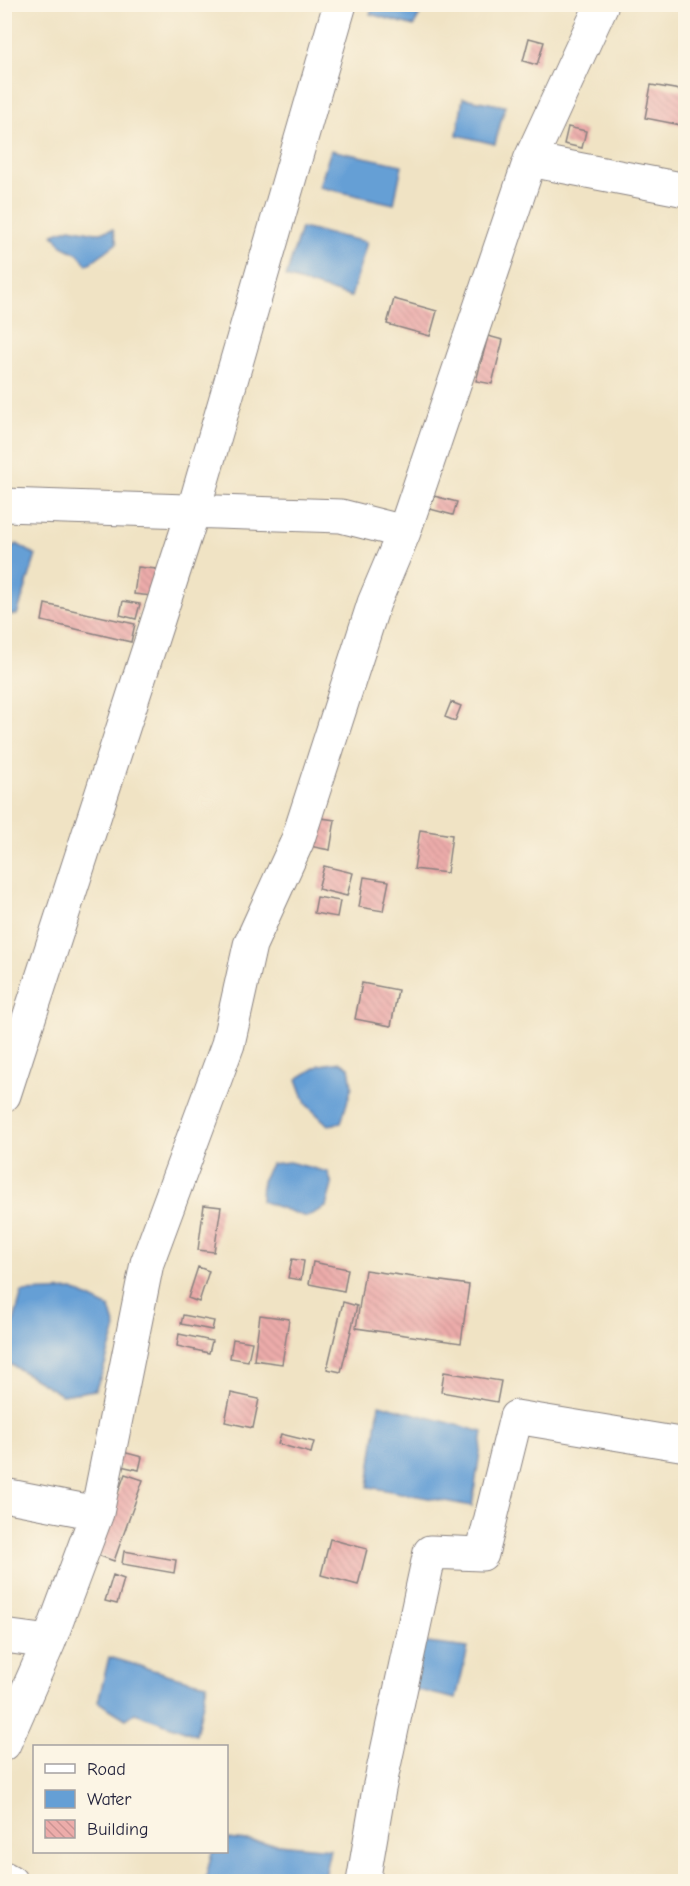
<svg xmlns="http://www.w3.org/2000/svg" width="690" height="1886" viewBox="0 0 690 1886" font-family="'Comic Neue',sans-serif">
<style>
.water{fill:#659fd5;stroke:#446088;stroke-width:1.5}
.building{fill:url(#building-back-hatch)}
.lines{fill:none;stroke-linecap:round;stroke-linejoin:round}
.minor-casing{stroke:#898280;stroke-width:35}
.minor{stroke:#fff;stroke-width:33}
</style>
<defs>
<pattern id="building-back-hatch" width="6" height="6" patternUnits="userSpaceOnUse" patternTransform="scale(1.5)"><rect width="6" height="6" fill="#ecacaa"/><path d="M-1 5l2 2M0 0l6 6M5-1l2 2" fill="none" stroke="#ca9493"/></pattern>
</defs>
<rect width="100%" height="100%" fill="#fcf5e5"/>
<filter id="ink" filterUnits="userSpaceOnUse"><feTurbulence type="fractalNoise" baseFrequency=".0167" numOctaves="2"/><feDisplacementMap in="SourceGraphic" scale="12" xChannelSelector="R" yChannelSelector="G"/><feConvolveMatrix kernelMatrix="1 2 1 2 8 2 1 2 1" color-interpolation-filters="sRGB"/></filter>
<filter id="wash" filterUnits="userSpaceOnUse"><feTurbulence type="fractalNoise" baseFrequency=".008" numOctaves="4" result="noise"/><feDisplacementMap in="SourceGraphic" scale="24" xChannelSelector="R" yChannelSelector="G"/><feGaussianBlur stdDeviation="1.35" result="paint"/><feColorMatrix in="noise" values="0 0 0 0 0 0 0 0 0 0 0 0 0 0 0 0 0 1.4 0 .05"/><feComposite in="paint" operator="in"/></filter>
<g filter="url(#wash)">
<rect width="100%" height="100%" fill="#f0e3c4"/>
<!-- water -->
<path class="water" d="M373 5V4L424 5 414 26 370 14Z
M463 98 505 106 495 144 457 135Z
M331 150 402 165 394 204 319 187Z
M70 228 96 233 113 229 117 243 87 265 78 254 62 246 53 234Z
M301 228 367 242 351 297 286 277Z
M17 544 36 555 17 615 5 614V552Z
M341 1062 349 1067 352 1086 341 1123 328 1125 306 1104 297 1079 320 1065Z
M289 1162 328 1172 332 1185 326 1207 306 1217 261 1201 262 1181 271 1164Z
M73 1290 110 1308 116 1328 103 1371 95 1390 62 1395 5 1361V1353L22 1292Z
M379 1404 483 1432 472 1506 368 1487Z
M411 1641 468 1648 456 1699 401 1686Z
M109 1657C142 1666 174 1678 207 1684L196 1735 135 1713 126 1719 98 1702Z
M227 1839 330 1849 323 1881H205L212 1852H226Z"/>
<g id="blocks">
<!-- building -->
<path class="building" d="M529 38 544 42 537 65 523 61Z
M651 85 686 91V126L645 118Z
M568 127 586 131 582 148 564 144Z
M394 299 437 311 430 336 387 324Z
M488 336 503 340 492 384 476 381Z
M434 496 457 502 453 515 430 509Z
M138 567 156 569 152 596 134 594Z
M123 601 140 604 136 619 120 615Z
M45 604 135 624 131 642 42 621Z
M451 702 461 706 455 721 445 717Z
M314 817 335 820 330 850 309 846Z
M420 830 452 835 447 873 414 869Z
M324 866 353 873 347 896 318 889Z
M364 877 389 881 383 911 359 907Z
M317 897 340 901 337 917 314 913Z
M362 983 398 990 391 1026 355 1019Z
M204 1205 221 1207 214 1252 198 1250Z
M292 1259 304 1261 301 1280 288 1278Z
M313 1262 348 1269 344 1291 309 1284Z
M198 1267 209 1271 199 1302 188 1298Z
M365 1270 469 1285 461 1343 356 1328Z
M343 1302 357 1306 341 1372 327 1369Z
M183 1315 214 1321 212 1330 181 1324Z
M260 1315 289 1319 282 1364 254 1360Z
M179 1334 212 1341 209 1353 177 1346Z
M233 1339 252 1342 248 1361 230 1358Z
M444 1372 501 1381 497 1402 441 1392Z
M231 1393 259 1399 253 1428 225 1422Z
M281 1434 314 1442 311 1453 278 1444Z
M119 1451 142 1457 139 1470 116 1465Z
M125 1474 143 1480 114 1561 95 1554Z
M330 1539 367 1549 358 1585 321 1575Z
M124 1551 176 1560 174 1573 122 1564Z
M113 1575 124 1579 117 1604 105 1601Z"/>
</g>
</g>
<g filter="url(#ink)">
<use href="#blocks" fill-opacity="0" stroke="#898280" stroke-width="1.5"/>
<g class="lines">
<!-- minor casing -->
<g class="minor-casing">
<path id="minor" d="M530 160 686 190
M4 505 341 516 404 532
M4 1095 193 512 340 4
M4 1495 97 1513
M4 1636 49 1642
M4 1744 49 1642 97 1513 147 1263 228 1044 250 945 297 842 374 603 404 532 530 160 602 4
M4 1878 11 1882
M363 1882 379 1789 430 1552 482 1554 516 1417 686 1445"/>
</g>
<!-- minor -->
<use href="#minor" class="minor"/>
</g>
</g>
<!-- margin -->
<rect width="690" height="1886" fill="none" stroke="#fcf5e5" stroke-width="24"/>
<!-- legend -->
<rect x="33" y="1745" width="195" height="108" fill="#fcf5e5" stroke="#a5a1a1" stroke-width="1.5"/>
<rect x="45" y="1764" width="30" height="9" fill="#ffffff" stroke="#a5a1a1" stroke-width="1.5"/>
<text x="87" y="1775" font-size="18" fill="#22223b">Road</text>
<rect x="45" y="1790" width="30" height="18" fill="#659fd5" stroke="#a5a1a1" stroke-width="1.5"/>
<text x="87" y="1805" font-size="18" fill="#22223b">Water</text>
<rect x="45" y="1820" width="30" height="18" fill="url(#building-back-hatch)" stroke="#a5a1a1" stroke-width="1.5"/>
<text x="87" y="1835" font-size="18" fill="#22223b">Building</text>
</svg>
